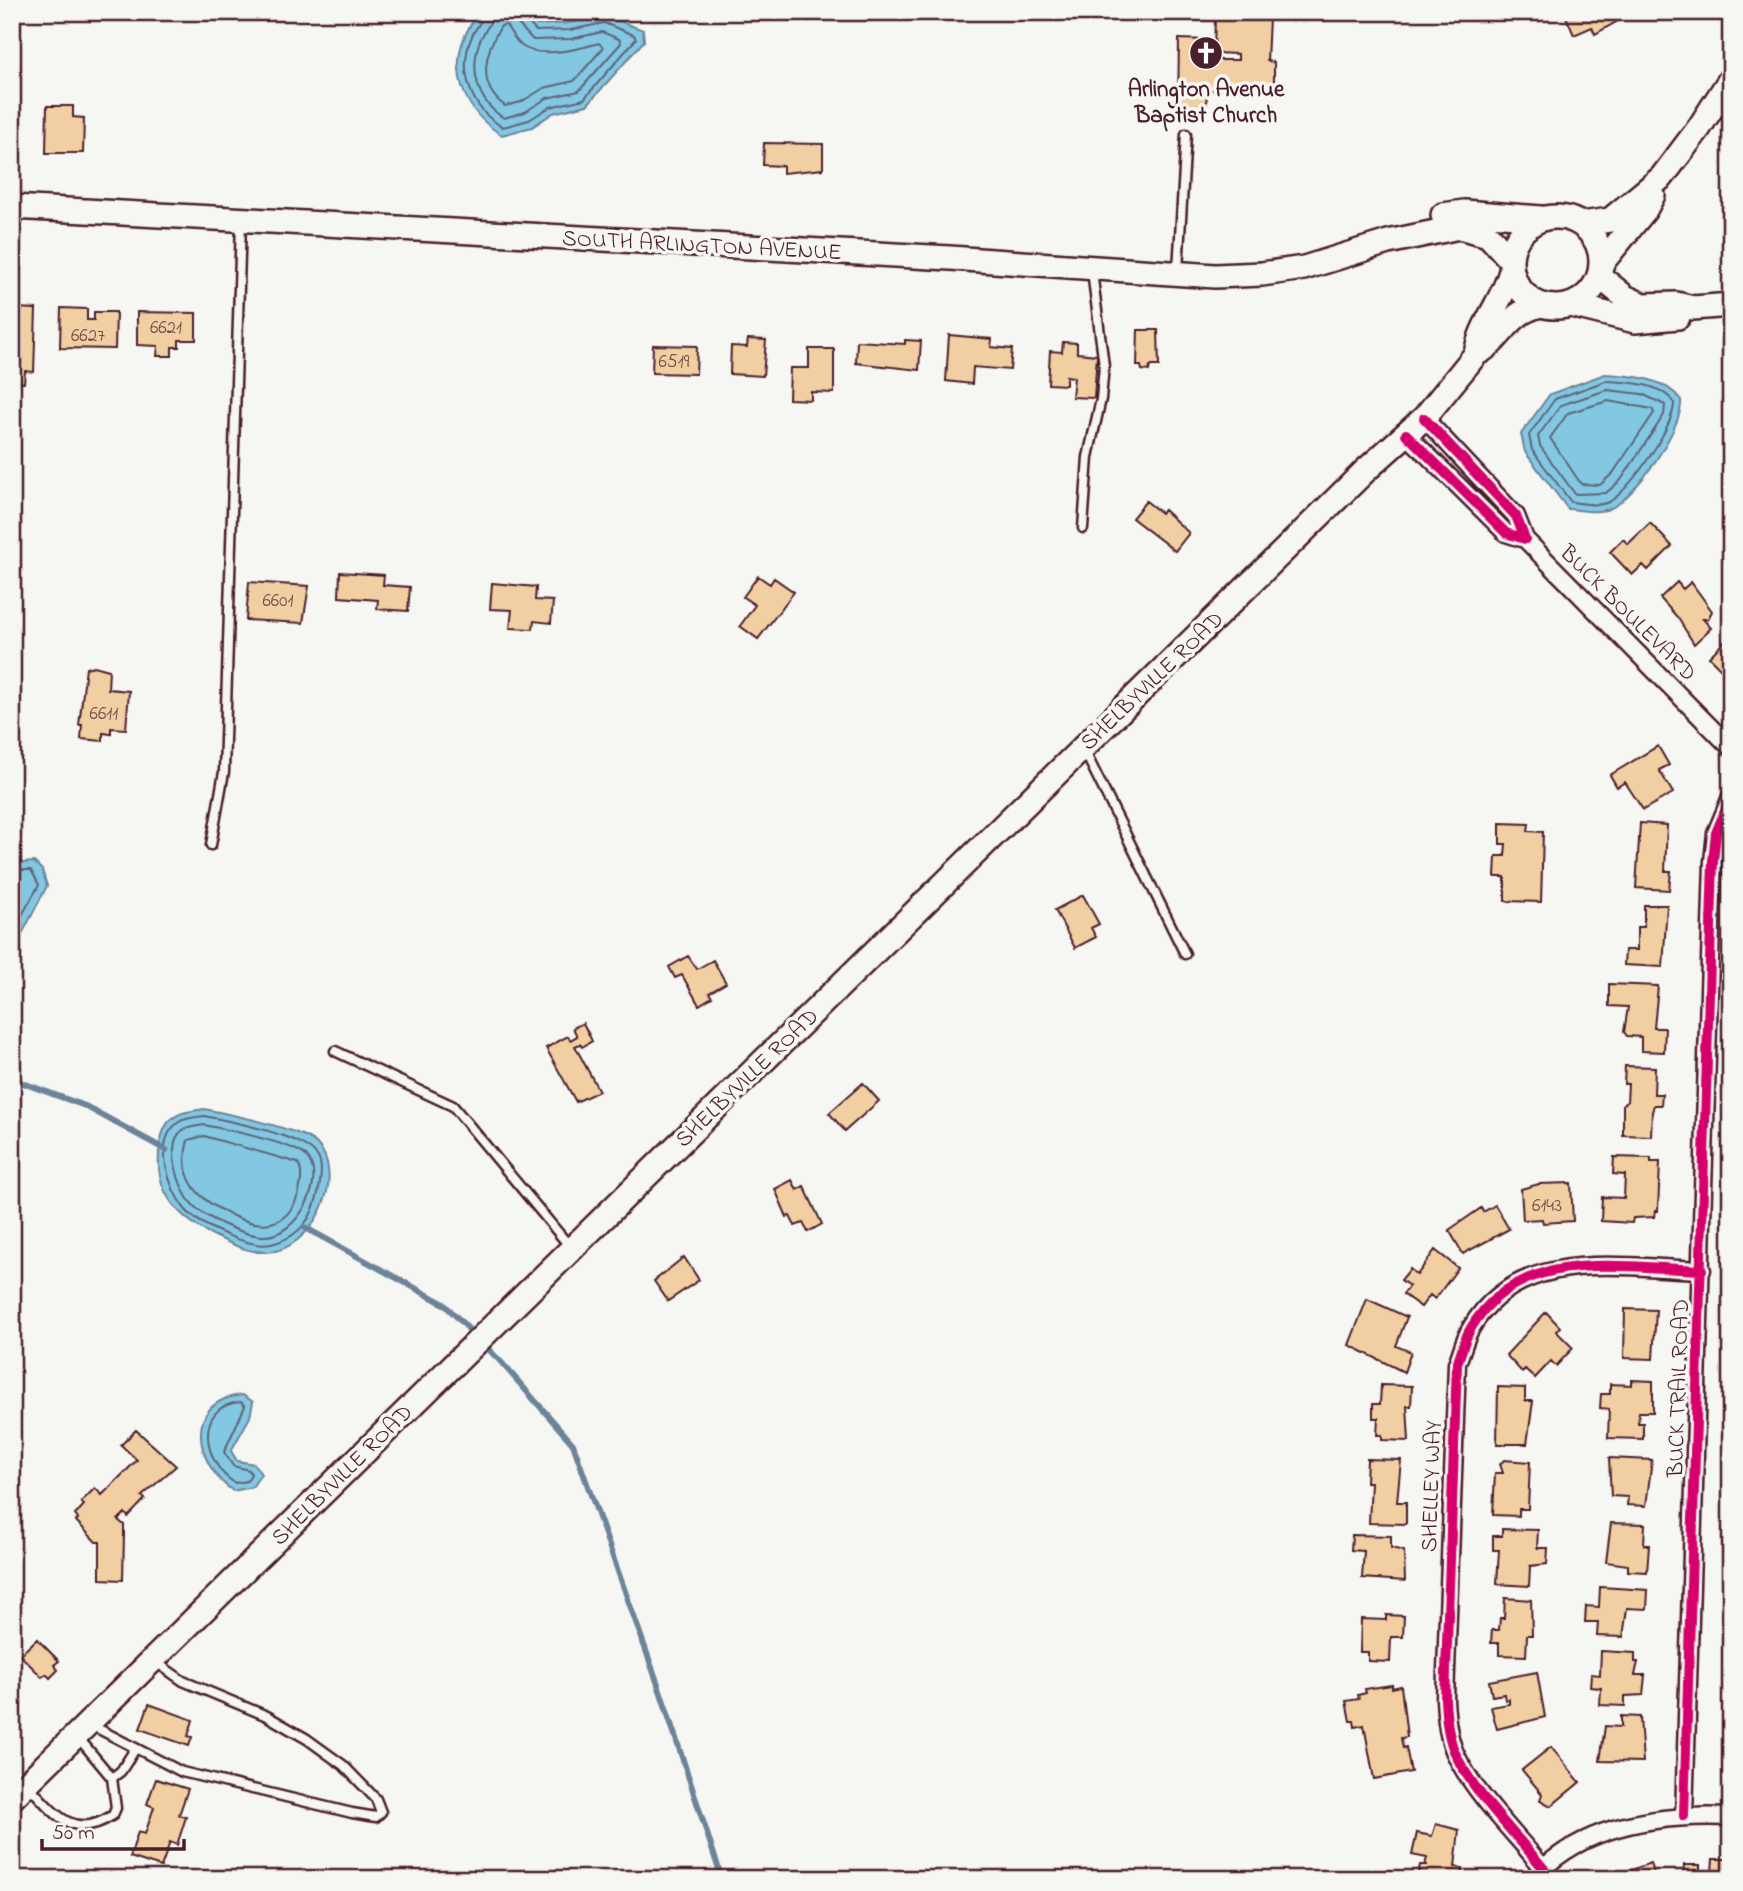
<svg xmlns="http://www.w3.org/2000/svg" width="1743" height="1891" viewBox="0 0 1743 1891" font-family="'Indie Flower',sans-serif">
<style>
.water{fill:#82c8e3;stroke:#6c8499;stroke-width:2}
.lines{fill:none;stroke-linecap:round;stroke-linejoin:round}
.shore{stroke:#606375;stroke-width:2}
.stream{stroke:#6c8499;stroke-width:6}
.building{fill:#f2cfa3;stroke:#4a1f2b;stroke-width:2}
.lane-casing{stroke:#4a1f2b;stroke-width:13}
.street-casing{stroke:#4a1f2b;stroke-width:21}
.secondary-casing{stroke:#4a1f2b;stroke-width:28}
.lane{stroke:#f6f6f2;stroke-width:8}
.street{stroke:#f6f6f2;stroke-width:16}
.secondary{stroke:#f6f6f2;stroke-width:23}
.cycleway-casing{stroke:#f6f6f2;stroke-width:15}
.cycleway{stroke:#d6006c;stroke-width:10}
.labels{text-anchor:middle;stroke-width:7;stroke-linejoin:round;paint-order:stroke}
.number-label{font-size:19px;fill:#744b49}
.poi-label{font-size:23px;font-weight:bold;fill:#4a1f2b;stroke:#f6f6f2}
.street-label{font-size:23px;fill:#4a1f2b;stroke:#f6f6f2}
</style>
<rect width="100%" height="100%" fill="#f6f6f2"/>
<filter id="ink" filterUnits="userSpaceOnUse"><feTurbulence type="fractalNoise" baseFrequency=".0143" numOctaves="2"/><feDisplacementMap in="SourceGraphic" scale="14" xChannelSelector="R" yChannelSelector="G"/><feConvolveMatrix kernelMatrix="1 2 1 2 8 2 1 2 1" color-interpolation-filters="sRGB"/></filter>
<g filter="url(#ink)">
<!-- water -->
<path class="water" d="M480 12H521L534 18 537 25 569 23 606 16 643 30 644 41 587 105 553 113 532 127 502 135C456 107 444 55 480 12Z
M1605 374C1631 376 1664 377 1681 400 1684 426 1635 498 1611 508 1598 514 1582 510 1568 509L1525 452 1521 434 1550 394Z
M34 862 42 870 47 886 21 936 12 941V864Z
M204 1109C228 1114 300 1128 316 1143 349 1176 312 1251 267 1252 250 1253 236 1246 221 1239 181 1221 152 1194 160 1145 162 1133 165 1121 178 1115 185 1111 196 1111 204 1109Z
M243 1395 253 1402 250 1417 231 1451 237 1461 254 1464 261 1474 252 1487 233 1491C195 1465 182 1400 243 1395Z"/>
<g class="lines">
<!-- shore -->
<path class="shore" d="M484 12C483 22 475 28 472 36 457 71 471 110 503 127L529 120 550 107 584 99 636 39 634 35 604 23 570 30 536 31 525 19 523 12
M493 12C492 25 483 31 479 43 470 71 477 102 504 118L525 112 547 98 579 91 621 43 619 39 602 32 571 39 533 40 518 24 514 12
M506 25C511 33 516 42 523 47 542 58 579 49 599 43L603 48 574 81 544 88 521 102 505 106C476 86 485 51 501 26Z
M1606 381C1628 382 1661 383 1674 403 1675 425 1629 492 1609 502 1598 507 1582 503 1571 502L1532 450 1529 435 1555 399Z
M1607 390 1642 394 1665 405 1664 415 1621 480 1606 493 1575 494 1540 446 1538 436 1561 405Z
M1608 401 1652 409 1654 413 1613 473 1600 485 1581 484 1550 438 1568 413Z
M12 870H31L39 885 12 933
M205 1116C228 1121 314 1136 320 1162 323 1175 319 1191 315 1204 308 1225 293 1239 271 1244 251 1249 198 1225 185 1209 169 1190 152 1140 179 1122 185 1118 197 1117 205 1116Z
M204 1125C224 1129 293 1143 306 1156 328 1179 297 1237 264 1236 245 1236 204 1218 192 1204 179 1190 164 1143 183 1130 189 1127 198 1126 204 1125Z
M204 1136 298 1163C303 1172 301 1185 298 1195 287 1228 261 1229 233 1216 200 1201 177 1180 188 1140Z
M241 1402 245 1406 224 1452 233 1466 249 1470 251 1474 247 1481 235 1483C204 1466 192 1405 241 1402Z"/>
<!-- stream -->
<path class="stream" d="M12 1079 85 1106 166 1150
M304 1227 444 1304 501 1362 573 1444 661 1693 722 1879"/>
</g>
<!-- building -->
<path class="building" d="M1564 12H1621L1623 18 1595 34 1592 27 1574 35Z
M1215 16 1269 18 1267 61 1274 62V91L1207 90 1206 109 1178 108 1179 39 1208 40V60H1238V54L1214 53Z
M47 106H73V117L84 118 83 153H46Z
M764 143 823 144V169L783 173V166L763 165Z
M16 308 36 309 34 372 25 371 24 383 12 382V325H15Z
M61 308 87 309V320H94V312H116L115 349 60 348Z
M137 312 196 313V340H179V347H172V356H157L158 346 137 345Z
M1138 330H1158L1159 366H1150L1149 371 1142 370 1141 366H1137Z
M949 335 992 339 991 347 1012 349 1010 370 973 367 972 384 946 381Z
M748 339 766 340 763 376 730 374 731 346 747 347Z
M905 340 921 341 919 370 856 363 857 341 905 344Z
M1063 342 1077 343V353L1097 355 1094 398 1072 397 1074 377 1066 376V385L1048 384 1050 351 1062 352Z
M653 345 697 346 696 374 652 373Z
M809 349H834V393L811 392V400L789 399 790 368H809Z
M1146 501 1161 513 1164 510 1189 533 1175 551 1132 518Z
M1650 523 1672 546 1648 570 1643 565 1632 575 1610 552 1623 539 1628 544Z
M340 572 384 575 383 585 410 587 408 611 377 609 378 600 339 597Z
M758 576 770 584 774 578 794 592 758 639 740 626 755 605 743 597Z
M249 582 309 586 303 623 246 620Z
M1677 582 1683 589 1691 582 1712 611 1708 619H1703L1711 628 1694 644 1678 618 1660 598Z
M492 583 536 587 535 600 553 601 551 623 534 621 533 629 510 628 512 610 490 609Z
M1731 635V679L1709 657Z
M94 666 109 670 108 689 129 691 126 729 111 728V734L103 733V741L81 739 82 725H79L86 668Z
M1658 746 1669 765 1659 770 1673 793 1643 810 1625 782 1617 787 1610 775Z
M1500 823 1529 824 1528 831 1543 832 1541 902 1505 901V877H1495L1496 856H1505L1506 844H1500Z
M1640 823 1667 825 1665 871H1671L1669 890 1636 888Z
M1083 895 1099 924 1091 928 1096 937 1075 948 1055 910Z
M1644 905H1667L1663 967 1624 965 1625 950H1637V927H1644Z
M688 956 697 969 713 960 726 983 709 993 712 997 699 1005 682 975 675 978 669 967Z
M1609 984 1658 986 1654 1028H1665L1664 1052 1641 1051V1037L1627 1036 1624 1032 1628 1007 1609 1006Z
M583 1023 592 1041 582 1047 580 1044 575 1046 599 1091 576 1102 546 1048 568 1036 570 1040 577 1036 573 1028Z
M1625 1066 1655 1067 1654 1094H1662L1661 1105H1654L1652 1112 1651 1136 1623 1135V1104L1627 1102 1628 1084H1624Z
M863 1083 879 1101 845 1131 829 1113Z
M1614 1157 1651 1158V1162H1660L1658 1211H1655L1654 1217 1633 1218 1632 1223 1601 1221 1602 1197 1624 1198 1625 1175 1613 1174Z
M792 1180 797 1190 804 1186 822 1224 808 1232 803 1223 795 1226 790 1216 787 1217 775 1189Z
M1571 1183 1573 1221 1543 1223 1542 1219 1523 1220 1521 1189 1539 1184Z
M1495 1205 1509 1229 1463 1254 1449 1230 1481 1208 1483 1212Z
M1435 1250 1458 1268 1435 1299 1430 1295 1421 1307 1403 1294 1409 1286 1401 1280 1410 1269 1417 1275Z
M684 1257 699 1280 668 1301 654 1281Z
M1367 1299 1407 1317 1396 1346 1411 1352 1404 1372 1349 1345Z
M1625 1309 1656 1310 1653 1359 1624 1358Z
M1546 1312 1560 1327 1556 1331 1573 1348 1556 1366 1551 1361 1535 1378 1525 1369 1522 1372 1506 1355Z
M1632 1380 1653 1381V1412H1639L1638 1423H1643V1439L1608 1438 1609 1409 1600 1408 1601 1394H1610V1384L1632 1385Z
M1381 1385 1412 1386 1411 1406H1407L1409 1441 1382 1440V1435H1377L1378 1418H1373V1404H1380Z
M1498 1387 1525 1388V1401H1533L1527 1444H1497Z
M136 1430 176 1466 142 1496 145 1499 128 1517 125 1513 118 1520 124 1525V1534L123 1580 100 1579V1542H96L76 1521 78 1519 75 1515 84 1505 81 1502 95 1488 102 1495 137 1460 121 1445Z
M1609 1458 1652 1460 1646 1506 1627 1505 1628 1497 1611 1496Z
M1367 1459 1401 1460 1397 1502H1406V1524L1369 1523 1371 1482H1366Z
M1504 1460 1530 1462 1528 1509H1519V1516L1493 1515 1495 1473H1503L1500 1464Z
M1611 1523 1645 1524 1644 1545H1649L1647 1572 1628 1571V1565L1606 1562Z
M1502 1529 1538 1530 1537 1548H1548L1547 1564 1530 1566 1529 1586 1497 1584 1499 1550H1493V1536H1502Z
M1352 1535 1391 1536V1548L1404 1551 1405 1581 1362 1578 1364 1551 1351 1550Z
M1600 1587 1648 1590 1647 1609 1627 1608 1623 1637 1597 1636 1598 1622H1585L1586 1606 1599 1607Z
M1505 1598 1531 1600 1532 1635H1527L1526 1656 1499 1655V1643H1491L1492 1630H1499L1500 1618H1504Z
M1386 1615 1404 1616 1403 1637H1391L1390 1662 1368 1661V1652H1360L1361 1619 1386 1620Z
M37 1639 59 1661 54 1665 58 1670 50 1678 46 1674 42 1677 20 1655Z
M1601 1651 1635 1653V1662H1638L1635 1675H1645L1643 1695 1625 1696V1706L1600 1705 1601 1688 1590 1687 1591 1674 1600 1675Z
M1537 1672 1545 1717 1497 1729 1491 1707 1509 1704V1699L1505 1700 1504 1694 1492 1696 1489 1681Z
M1392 1685V1688L1401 1686 1407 1737 1401 1738 1403 1748 1406 1747 1411 1772 1374 1779 1364 1725 1355 1727 1354 1721H1350L1346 1701 1359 1699 1358 1695 1366 1693 1365 1689Z
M149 1704 193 1720 188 1736 192 1737 189 1746 140 1729Z
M1621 1716 1640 1717 1643 1762 1600 1761 1605 1726 1621 1727Z
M1551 1747 1580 1782 1551 1806 1540 1800 1542 1794 1522 1770Z
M156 1779 188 1789 179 1815 186 1817 177 1845 170 1842 161 1867 130 1857 138 1832 145 1834 154 1807 147 1804Z
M1436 1824 1459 1830 1455 1867 1463 1868 1461 1879H1417L1420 1865H1428H1425L1427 1858 1412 1855 1417 1833 1432 1836Z
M1713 1859H1731V1879H1683L1684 1865H1700V1871L1712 1872Z
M1650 1863 1656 1879H1625L1623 1873Z"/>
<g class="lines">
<!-- lane casing -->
<g class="lane-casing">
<path id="lane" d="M1178 270 1186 134
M1083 528 1088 457 1101 399 1104 366 1092 271
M1084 750 1185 954
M211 845 224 772 241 222
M335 1051 453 1106 571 1248
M91 1725 182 1772 352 1813 376 1817 381 1812 376 1799 343 1765 307 1739 267 1716 183 1681 156 1662
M77 1736 112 1778 121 1771 135 1749
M29 1786C55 1814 73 1841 113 1815L116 1808 112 1778"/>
</g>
<!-- street casing -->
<g class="street-casing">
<path id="street" d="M1406 434 1506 533 1525 539 1516 516 1424 418
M1525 539 1731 748
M1684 1816 1713 861 1716 833 1731 797
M1544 1869C1518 1837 1474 1793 1457 1757 1448 1740 1446 1719 1445 1699L1457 1363C1462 1352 1464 1339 1471 1328 1519 1246 1621 1268 1702 1270
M1533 1879C1582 1823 1662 1814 1731 1817"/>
</g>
<!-- secondary casing -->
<g class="secondary-casing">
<path id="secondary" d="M12 207 950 258 1215 276 1262 274 1304 268 1388 242 1459 227 1488 235 1510 259
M1443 215 1464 212 1541 218
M1511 262a45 45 0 1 1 90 0a45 45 0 1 1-90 0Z
M1581 224 1610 220 1662 177 1699 128 1731 78
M1601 264 1645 210 1653 195
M1599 276 1625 297 1643 305 1676 304 1693 308 1731 305
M1571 305 1635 321 1678 317
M1476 354C1481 323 1503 301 1511 271
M12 1798 1366 470 1424 418 1476 354C1504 340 1506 312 1542 305"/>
</g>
<!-- lane -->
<use href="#lane" class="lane"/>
<!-- street -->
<use href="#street" class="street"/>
<!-- secondary -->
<use href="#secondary" class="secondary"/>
<!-- cycleway casing -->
<g class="cycleway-casing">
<path id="cycleway" d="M1406 434 1506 533 1525 539 1516 516 1424 418
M1684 1816 1713 861 1716 833 1731 797
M1544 1869C1518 1837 1474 1793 1457 1757 1448 1740 1446 1719 1445 1699L1457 1363C1462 1352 1464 1339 1471 1328 1519 1246 1621 1268 1702 1270"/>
</g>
<!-- cycleway -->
<use href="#cycleway" class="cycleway"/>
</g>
</g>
<!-- icons -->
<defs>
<g id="church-disc" transform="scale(1.75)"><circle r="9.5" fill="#4a1f2b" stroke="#f6f6f2"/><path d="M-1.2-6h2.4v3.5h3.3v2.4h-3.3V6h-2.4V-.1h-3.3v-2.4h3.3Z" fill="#fff"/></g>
</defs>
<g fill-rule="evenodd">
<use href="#church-disc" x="1206" y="53"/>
</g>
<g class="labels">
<!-- number labels -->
<g class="number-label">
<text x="166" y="333">6621</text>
<text x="88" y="341">6627</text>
<text x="674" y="367">6519</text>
<text x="278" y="606">6601</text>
<text x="104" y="719">6611</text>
<text x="1547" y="1211">6143</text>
</g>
<!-- poi labels -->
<g class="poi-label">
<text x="1206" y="96">Arlington Avenue<tspan x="1206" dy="26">Baptist Church</tspan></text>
</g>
<!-- street labels -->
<g class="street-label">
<text transform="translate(702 244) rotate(3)" y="8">SOUTH ARLINGTON AVENUE</text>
<text transform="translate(1629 612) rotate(45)" y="8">BUCK BOULEVARD</text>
<text transform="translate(1151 680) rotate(-44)" y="8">SHELBYVILLE ROAD</text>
<text transform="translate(746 1077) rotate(-44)" y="8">SHELBYVILLE ROAD</text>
<text transform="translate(1677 1388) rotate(-88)" y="8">BUCK TRAIL ROAD</text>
<text transform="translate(341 1474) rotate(-45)" y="8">SHELBYVILLE ROAD</text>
<text transform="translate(1430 1486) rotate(-88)" y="8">SHELLEY WAY</text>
</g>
</g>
<!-- margin -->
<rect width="1743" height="1891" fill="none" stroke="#f6f6f2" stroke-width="42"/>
<rect x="21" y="21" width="1701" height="1849" fill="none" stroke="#4a1f2b" stroke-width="2.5" filter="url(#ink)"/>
<!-- scale -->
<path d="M42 1839v10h142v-10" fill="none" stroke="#4a1f2b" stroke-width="3.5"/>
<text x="52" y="1839" font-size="21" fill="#4a1f2b" stroke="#f6f6f2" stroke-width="5" paint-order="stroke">50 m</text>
</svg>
